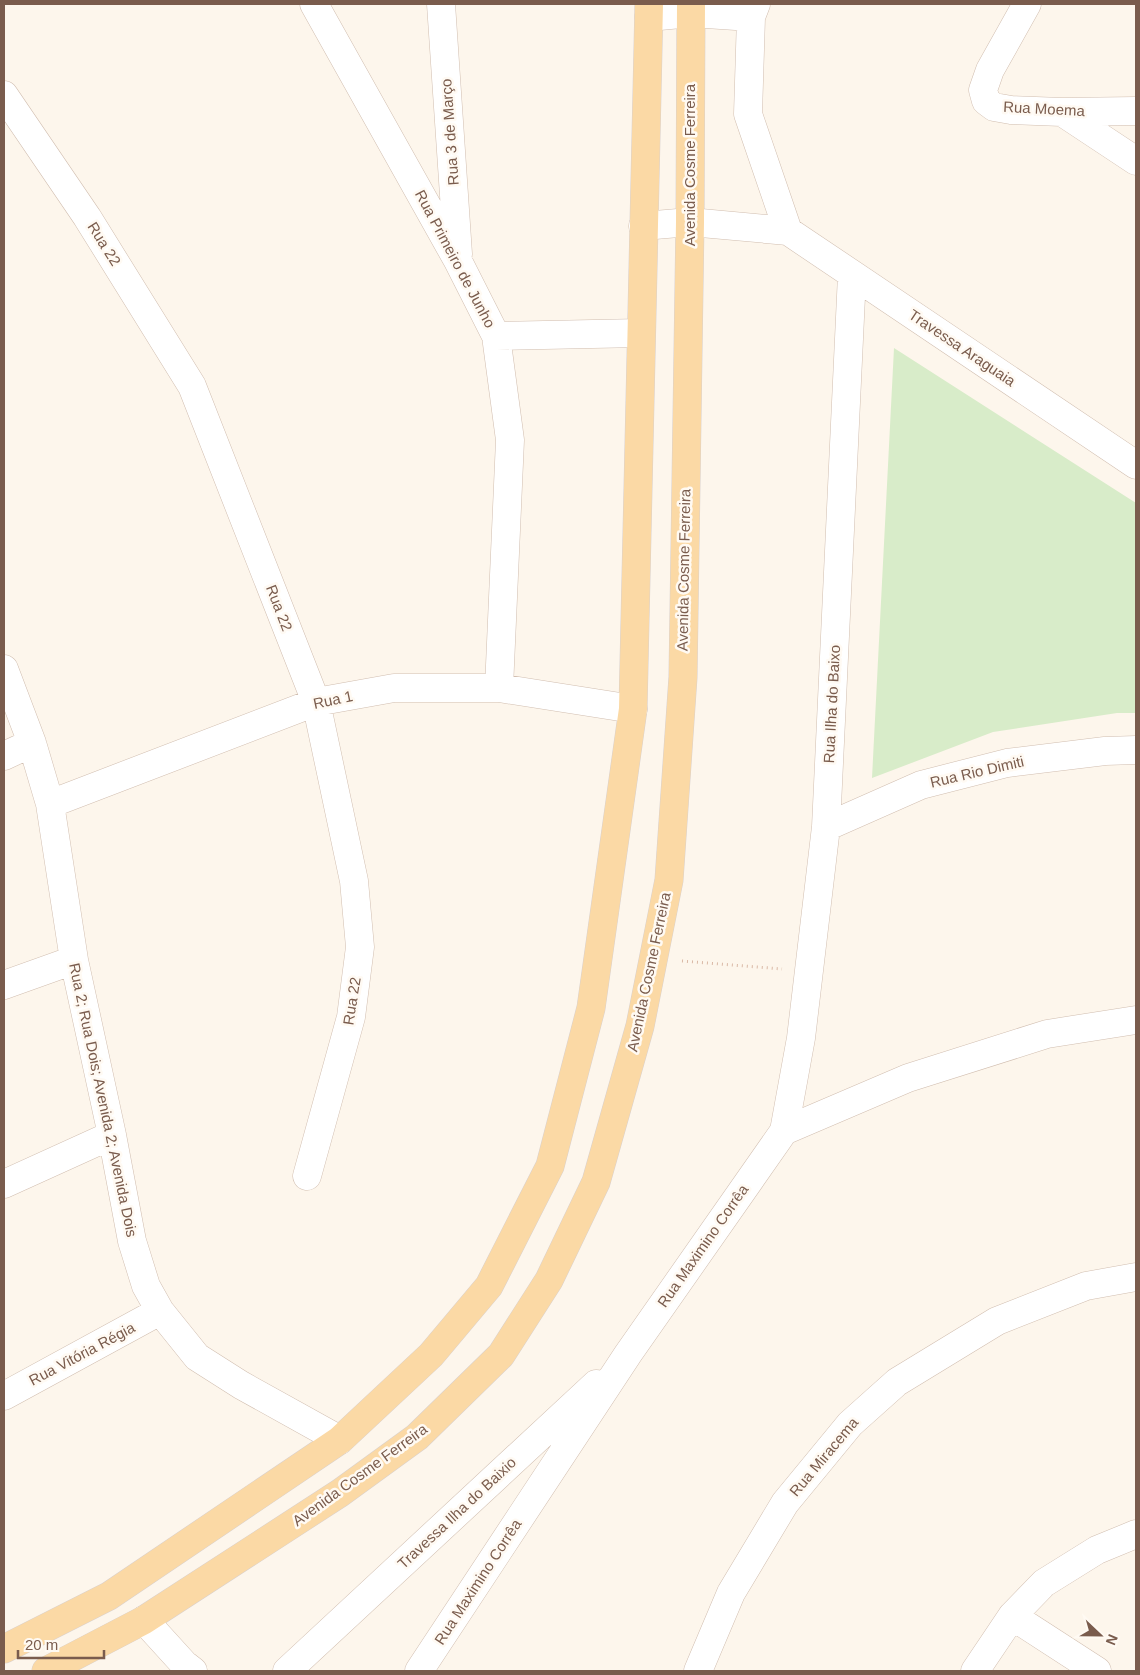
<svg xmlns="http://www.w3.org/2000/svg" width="1140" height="1675" viewBox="0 0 1140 1675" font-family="Arial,sans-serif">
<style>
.green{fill:#d8ecc9}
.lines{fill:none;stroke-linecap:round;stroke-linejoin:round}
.minor-casing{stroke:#d1beb0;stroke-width:29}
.major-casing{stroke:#dad1cd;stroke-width:29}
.path{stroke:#d9b8a5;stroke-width:3;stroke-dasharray:1 4;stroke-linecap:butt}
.minor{stroke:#fff;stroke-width:28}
.major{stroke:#fbd9a5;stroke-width:28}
.labels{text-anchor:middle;stroke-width:5;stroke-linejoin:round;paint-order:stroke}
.street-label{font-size:15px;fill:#7a5c4d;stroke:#fffaf3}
</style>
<rect width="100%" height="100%" fill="#fdf6ec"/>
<!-- green -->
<path class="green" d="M894 348 1136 503V713H1117L993 732 872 778Z"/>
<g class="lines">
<!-- minor casing -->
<g class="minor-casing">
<path id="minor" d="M314 4 458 261 496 336 510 440 499 688
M441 4 458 254
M756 4 751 17 748 114 788 231
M1027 4 990 70 983 90 986 101 994 107 1011 110 1062 112 1136 111
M649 17 691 13 751 17
M4 95 87 217 192 386 316 702 354 881 360 947 351 1017 307 1176
M1062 112 1136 161
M643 226 690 222 788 231 1136 465
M496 336 641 333
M4 669 32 743 50 804 74 960 112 1135 132 1241 146 1286 160 1311 197 1357 241 1385 340 1440
M4 756 32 743
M50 804 316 702 394 688H499L633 709
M826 827 921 785 1007 763 1105 751 1136 750
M4 985 74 960
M784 1131 801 1038 826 827 852 275
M4 1184 112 1135
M4 1396 160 1311
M1012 1616 1097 1671
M144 1620 184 1664 193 1671
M287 1671 596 1384
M419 1671 628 1354 784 1131 908 1078 1047 1034 1136 1020
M698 1671 731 1593 785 1503 850 1424 897 1382 997 1321 1086 1286 1136 1277
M975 1671 1012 1616 1044 1583 1097 1550 1136 1534"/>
</g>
<!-- major casing -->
<g class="major-casing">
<path id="major" d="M4 1649 109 1596 340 1440 431 1355 489 1286 550 1166 591 1008 633 709 649 4
M46 1671 144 1620 340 1493 417 1437 501 1355 549 1280 596 1182 640 1026 669 880 683 677 690 222 691 4"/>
</g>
<!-- path -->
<path class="path" d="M682 961 782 969"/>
<!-- minor -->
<use href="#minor" class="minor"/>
<!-- major -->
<use href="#major" class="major"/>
</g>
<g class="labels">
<!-- street labels -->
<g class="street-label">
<text transform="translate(1044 109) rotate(3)" y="5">Rua Moema</text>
<text transform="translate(450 132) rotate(-94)" y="5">Rua 3 de Março</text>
<text transform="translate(690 165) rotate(-90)" y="5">Avenida Cosme Ferreira</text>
<text transform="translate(104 244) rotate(58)" y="5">Rua 22</text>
<text transform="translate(455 259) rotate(62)" y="5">Rua Primeiro de Junho</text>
<text transform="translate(962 348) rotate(34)" y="5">Travessa Araguaia</text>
<text transform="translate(684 570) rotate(-89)" y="5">Avenida Cosme Ferreira</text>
<text transform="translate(279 608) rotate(69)" y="5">Rua 22</text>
<text transform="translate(333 700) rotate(-12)" y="5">Rua 1</text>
<text transform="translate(832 704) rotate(-87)" y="5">Rua Ilha do Baixo</text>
<text transform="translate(977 772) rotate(-13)" y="5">Rua Rio Dimiti</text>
<text transform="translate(649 972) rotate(-78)" y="5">Avenida Cosme Ferreira</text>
<text transform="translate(352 1001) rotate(-81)" y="5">Rua 22</text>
<text transform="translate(103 1100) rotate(78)" y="5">Rua 2; Rua Dois; Avenida 2; Avenida Dois</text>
<text transform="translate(703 1246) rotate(-55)" y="5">Rua Maximino Corrêa</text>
<text transform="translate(82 1354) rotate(-28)" y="5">Rua Vitória Régia</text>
<text transform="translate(824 1457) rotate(-50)" y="5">Rua Miracema</text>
<text transform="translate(360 1475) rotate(-36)" y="5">Avenida Cosme Ferreira</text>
<text transform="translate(457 1513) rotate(-43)" y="5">Travessa Ilha do Baixio</text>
<text transform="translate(478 1582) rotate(-57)" y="5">Rua Maximino Corrêa</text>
</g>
</g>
<!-- border -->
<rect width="1140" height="1675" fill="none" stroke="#7a5c4d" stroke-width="10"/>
<!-- north arrow -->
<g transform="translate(1100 1635) rotate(112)" stroke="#fffaf3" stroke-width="4" paint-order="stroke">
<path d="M0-4L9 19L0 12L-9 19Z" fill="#7a5c4d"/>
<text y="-8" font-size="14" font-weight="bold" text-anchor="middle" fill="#7a5c4d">N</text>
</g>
<!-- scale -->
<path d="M18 1650v8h86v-8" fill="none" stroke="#7a5c4d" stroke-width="2.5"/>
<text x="25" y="1650" font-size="15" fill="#7a5c4d" stroke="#fffaf3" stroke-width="4" paint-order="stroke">20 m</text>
</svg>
